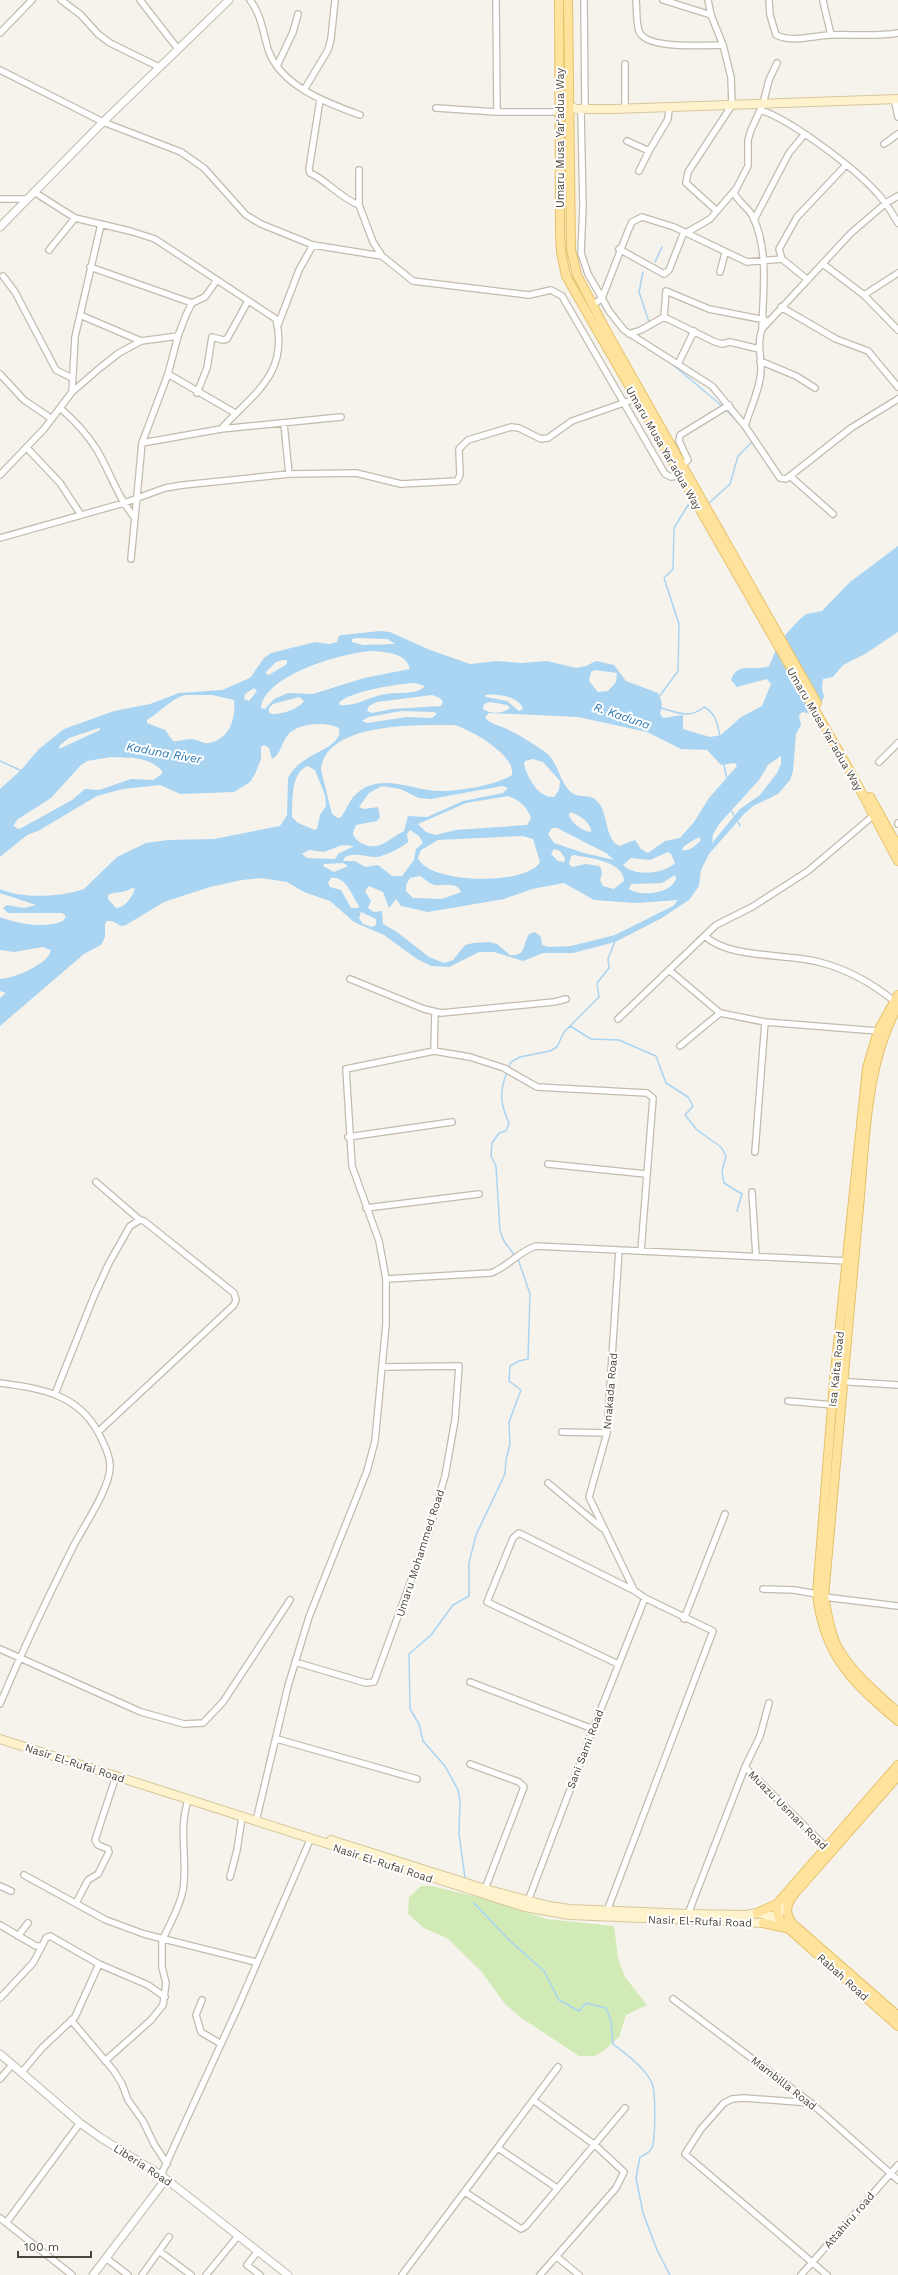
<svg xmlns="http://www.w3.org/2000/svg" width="898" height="2275" viewBox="0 0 898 2275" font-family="'Work Sans',sans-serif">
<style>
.green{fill:#d2eab5}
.water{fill:#a9d4f2;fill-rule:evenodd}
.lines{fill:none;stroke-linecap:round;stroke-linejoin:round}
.stream{stroke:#a9d4f2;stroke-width:1.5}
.minor-casing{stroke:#c2bbae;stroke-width:8}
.tertiary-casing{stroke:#c2bbae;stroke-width:9}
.secondary-casing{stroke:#d6c79b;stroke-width:10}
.primary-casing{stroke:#e6c16a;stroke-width:10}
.minor{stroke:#fff;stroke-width:5.5}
.tertiary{stroke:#fff;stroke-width:7}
.secondary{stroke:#fff3cd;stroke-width:8}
.primary{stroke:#ffe39c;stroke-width:8}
.labels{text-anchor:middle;stroke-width:4;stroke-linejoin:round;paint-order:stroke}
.street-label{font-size:11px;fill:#4b4439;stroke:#fff}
.water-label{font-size:12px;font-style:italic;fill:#2e7ab2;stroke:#fff}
</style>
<rect width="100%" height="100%" fill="#f6f3ec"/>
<!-- green -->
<path class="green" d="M421 1886H432L501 1903 546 1919 614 1926 618 1958 625 1977 647 2005 626 2015 619 2037 602 2052 594 2056H579L520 2017 505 2004 481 1971 447 1938 424 1928 408 1914 409 1897Z"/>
<!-- water -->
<path class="water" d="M898 546V632L865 654 843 665 833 677 823 679 822 688 824 697 818 710 812 714 802 712 799 716 801 725 796 734 793 771 790 780 778 794 753 806 744 814 709 854 701 870 699 886 689 900 660 919 615 942 573 953H543L523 961 494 952H479L449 967 431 966 417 959 384 935 354 922 330 901 304 892 287 882 261 878 242 880 210 887 164 902 126 925 121 926 112 921H107L105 924V937L101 945 84 954 0 1026V998L6 993 0 991V979C13 979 49 964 51 950L43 947 14 952 0 950V917C19 924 44 929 63 921L66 916 62 913H8L3 908 7 905 24 908 36 905 0 893V889C22 899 62 897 84 889L117 857 146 843 168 840 214 839 280 826 287 815 288 778C299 755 330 752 338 737 340 734 339 731 339 728 325 721 296 723 287 736 281 744 281 754 272 759L269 748 264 745 261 747V759L255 774 250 782 234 792 180 794 160 785 123 789 97 796 38 831 27 835 0 857V789L21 770 39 749 64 729 114 711 150 704 179 693 222 690 250 678 264 658 271 653 315 642 329 644 337 642 339 636 342 635 380 631 390 632 430 650 470 664 497 661 521 663 547 661 576 668 586 666 596 661 614 665 626 681 658 693 662 703 660 714 663 718 683 715V729L710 737 721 735 741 717 762 706 771 684 767 679 737 687 731 680C737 661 756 672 769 666L780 641 798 621 806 614 822 611 850 582ZM356 638 388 639 395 644 363 645 352 642V639ZM371 651C384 652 406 652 410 669L364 678 313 694 288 693 274 699 265 709 261 708C264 675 342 653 371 651ZM283 660H287V664L269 675 266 674V672L276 662ZM595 670 617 673 616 682 608 691 598 692 589 681 591 672ZM415 683 425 686C418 695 396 692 386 694 371 696 355 707 340 705L339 703C347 692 400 683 415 683ZM254 688 257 691 249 701 244 699 245 694ZM185 695H212L234 700C236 718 230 739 209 743 202 744 197 739 191 739 185 739 180 742 173 741L165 730 147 723V720C159 713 172 698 185 695ZM432 695 440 698 443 702 441 706 392 709 372 713 367 711 369 706 377 702ZM485 695C496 693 519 696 523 709L519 711 507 701 486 697ZM299 697 304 701C299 709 280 715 271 714L269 712V708L273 704ZM490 702 507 705 510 708C503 714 490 714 483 709L484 704ZM401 711 434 712 437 714 432 718 407 717 367 723 362 721 368 717ZM489 713 578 717 647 732 681 749 707 750 721 765 735 763 737 766 709 798 694 822 680 838 665 841 648 853 641 849 635 840 619 846C604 838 609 813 597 801 591 794 580 798 572 793 559 783 559 762 545 752 534 744 521 736 509 730 500 725 490 725 485 717ZM455 725C471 730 516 755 512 775 496 785 460 791 441 791 412 791 381 771 356 794 349 800 347 810 341 817L338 818 332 814 321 770C325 721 421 725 455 725ZM99 728 100 730 59 749 60 745 69 738ZM781 756V764L777 773 760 795 740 809 712 843 713 834 720 823 759 780 768 765ZM111 757C130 758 149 756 162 771V774L153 780 131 779 99 790 85 789 72 800 25 826 19 829 13 826 18 819 51 798 81 765 87 761ZM533 759 543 762 560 781 559 790 554 797C538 798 527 777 524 764L525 761ZM307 766 315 770 325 795 326 806 320 815 317 829 315 830 298 823 292 817C293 800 290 775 307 766ZM382 786 400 789 419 798 431 799 502 786 508 788 503 793 463 801 427 817 408 816 404 831C389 838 379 853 361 843 357 840 354 838 353 833L356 825 377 821 380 817 378 807 364 809 359 807 369 793ZM508 796C520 800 527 807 531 818L527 825 456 830 435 835 426 832 418 824 466 803ZM570 812C578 814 592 823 591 832 584 832 572 823 569 816ZM552 828H557L606 853 614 860 584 853 554 843 548 834ZM410 830 419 836 423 843 416 849 414 860 402 876H392L378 865 365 867 355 861H343L345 857C355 852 365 857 376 857 383 857 403 847 408 842L407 834ZM523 836 533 839 540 862C527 886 428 884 418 858L421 850 438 840ZM699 837 701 840C696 845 690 852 682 850L684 846ZM342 845 354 846 338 854 335 859 307 858 302 854 309 850 324 852ZM554 849 560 851 565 858 564 862 558 861 551 854ZM668 852 671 854 675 863C664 874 634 877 623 865L631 858 650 860ZM574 855C588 858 624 861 624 881L614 889 603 886 600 880C602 875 603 870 599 866L586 864 572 867 569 864 571 856ZM343 863 348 866 334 872 323 866 324 864ZM675 875 676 878C672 894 641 897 629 889L631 884 662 883ZM420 876C425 879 429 883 434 885 443 886 457 881 461 892L442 899 413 898 406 891V885L410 878ZM331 878C346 876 352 896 359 906L358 908H351L341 890 330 887 328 883ZM564 883 594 900 636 903 678 900 673 906 615 935 571 946 549 947 542 945 541 937 535 932 529 934C523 944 526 957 510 955L497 944 490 942 473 943 465 945 453 960 444 963 429 957 397 932 383 924 382 911 374 912 368 908 371 901 365 891 369 886 383 892 389 908 396 899 401 906 428 912 504 899 532 889ZM132 888 135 889C132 897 125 908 116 908L108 899V895C116 891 123 894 132 888ZM361 912 376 919V925L372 927 363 924 359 918Z"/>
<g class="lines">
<!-- stream -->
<path class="stream" d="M655 262 662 247
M643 272 639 292 649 322
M672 364 721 405
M725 409 738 422
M708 504 730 484 738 456 752 442
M659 697 678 671 679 624 664 578 673 569 674 528 688 505 695 508
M661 706V708C678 713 690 719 704 707 716 713 718 725 720 737
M0 761 22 771
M724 765 727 779
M730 808 735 817
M737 820 740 826
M570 1026 591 1039 619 1040 656 1056 666 1083 688 1097 693 1106 685 1115 697 1130 721 1147 726 1156 722 1171 724 1183 742 1194 737 1211
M508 1069 511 1062 520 1057 550 1051 557 1047 564 1032 599 997 597 983 609 968 608 959 615 941
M507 1072C499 1093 500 1103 509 1123L506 1131 499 1133 492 1143 491 1156 496 1166 500 1231 504 1241 515 1256
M465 1878 459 1834 460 1801 458 1790 445 1766 423 1741 419 1724 410 1709 409 1654 431 1635 453 1605 469 1596V1563L476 1535 505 1474 506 1460 510 1444 509 1422 521 1390 509 1381 510 1366 519 1361 528 1359 530 1294 518 1259
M474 1903 508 1939 544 1971 559 2000 579 2011 586 2003 606 2008 611 2021 613 2044C626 2054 645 2068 652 2083 656 2093 655 2134 653 2145 651 2152 646 2154 640 2157L636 2178 643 2213 657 2250 670 2275"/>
<!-- minor casing -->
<g class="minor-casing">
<path id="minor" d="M61 0 81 15 98 34 110 43 159 67
M140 0 178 49
M250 0C261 14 263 32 268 49 280 86 327 103 360 115
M496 0 497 112H560
M584 0 585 109
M636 0C637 9 636 22 639 31 645 50 706 45 723 45
M663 0 711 15 708 0
M769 0 770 15 776 35C793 43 812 36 830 35 853 34 875 37 898 33
M823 1 831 35
M711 15 723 45 731 77 732 105 688 172 686 183 717 211
M0 33 32 0
M277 66 293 32 298 14
M0 70 103 122 181 152 204 168 246 215 261 224 313 245 382 256 413 281 529 295 551 290 562 296 665 474 671 477 680 475
M304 90 328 50 331 39 335 0
M320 100 309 169 310 173C328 181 340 198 359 205
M895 103 898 117
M436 108 497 112
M625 109V64
M760 110C790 119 856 169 877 193 886 202 892 213 898 223
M581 111 583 207 581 253 588 274 602 298 628 231 632 222 642 217 674 227 747 262 782 259
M627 141 649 151 668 119 669 109
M884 144 898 134
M359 170V205L373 242 382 256
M639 171 649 151
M34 192 75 218 130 231 155 239 276 319C289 374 254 393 221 429
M0 199H27
M754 220 789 153 804 135
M686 233 710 219 735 190
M619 249 664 274 669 270 684 232
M49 250 75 218
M823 264 864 295 898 330
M90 267 192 303
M720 272 725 253
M3 276 15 292 56 370 72 378
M808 280 782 259 779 249 797 217 846 165
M864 295 898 273
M593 305 602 298 609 311 624 330 712 386 745 426 780 478 786 479 790 476 851 428 898 399
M781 307 836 339 868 351 898 387
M80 315 141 341
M664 317 666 291 709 309 765 320
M664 317 715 342 722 344 730 342 759 349
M278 325 299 270 313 245
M762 328C763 294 769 250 753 217 749 208 739 203 734 193L748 166V140L751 130 763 104 769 80 777 63
M629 334 641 330 664 317
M760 361 796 376 815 388
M678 364 694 331
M0 374 24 400 52 419
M168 374 235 413
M72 392 75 337 101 224
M197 393 207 368 212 337 223 340 227 339 248 301
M60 408C74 420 87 434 97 450 110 472 118 498 135 518
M284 424 289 474
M745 426C750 409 761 387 761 369 761 354 757 343 762 329L851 233 886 203 898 196
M142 443 221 429 341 417
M27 448 60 483 81 515
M682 466 688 460 679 441 680 435 729 405
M0 475 44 429 72 392 101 367 119 353 141 341 178 336
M790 476 833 514
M0 538 124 503 165 488 183 485 289 474 356 473 401 484 457 481 460 475 459 449 468 440 511 427 519 428 541 439 548 438 572 421 635 399
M131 559 142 443 168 374 178 336 186 315 192 303 205 297 217 280
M879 762 898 743
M898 823V824
M705 936C729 959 785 953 819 962 846 969 872 983 894 1001
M669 970 720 1013 765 1022 878 1031
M350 979 424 1009 441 1013 554 1002 566 999
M618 1019 716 925 752 907 808 871 874 815
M680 1046 720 1013
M434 1051 435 1012
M348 1137 452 1122
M755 1152 765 1022
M548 1164 646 1174
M96 1182 140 1220
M752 1192 756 1256
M366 1208 479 1194
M619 1250 607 1433 589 1497 634 1590
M386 1279 491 1273C508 1267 519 1251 536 1246L848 1261
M834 1381 898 1385
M0 1383C45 1389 82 1395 102 1440 106 1448 110 1457 110 1466 111 1487 83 1527 73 1547 47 1599 22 1651 0 1704
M55 1394 94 1296 109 1263 130 1226 140 1220 144 1221 234 1293 236 1300 234 1305 98 1432
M788 1401 833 1405
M562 1432 607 1433
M548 1483 602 1528
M763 1589 794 1590 817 1594
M824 1597 898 1606
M684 1619 725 1514
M0 1649 141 1712 184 1724 203 1723 223 1702 290 1600
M295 1662 366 1683 374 1682 429 1531 445 1476 455 1420 459 1366 383 1367
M470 1682 593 1729
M277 1739 417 1779
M470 1764 519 1782 524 1787 485 1889
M745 1767 829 1850
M257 1817 288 1686 309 1617 367 1471 375 1441 386 1324V1279L379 1241 352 1166 346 1069 434 1051 470 1057 504 1068 537 1087 647 1093 653 1098 641 1251
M24 1875 106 1920 144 1934 256 1962
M230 1877 237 1850 242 1817
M0 1886 11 1891
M528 1901 593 1729 645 1598
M76 1903 88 1880 98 1874 109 1852 108 1849 98 1845 95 1840 116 1776
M607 1911 713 1631 645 1598 635 1591 519 1533 513 1538 487 1602 618 1664
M688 1914 745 1767 760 1736 769 1703
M0 1925 36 1946H42L46 1938 50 1936 99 1964 148 1985 165 1997
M18 1936 28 1923
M163 1939C170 1923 180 1907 183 1890 188 1859 178 1832 188 1800
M0 1998 33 1963 42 1946
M673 1999 811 2103 898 2180
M202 2000 196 2015 201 2032 221 2044
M71 2020 114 2071 122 2084 128 2100 143 2121 154 2144 167 2164
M105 2061 151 2020 163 2005 166 1983 162 1967V1939
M22 2072 42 2048 75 2017 99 1964
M0 2079 12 2065
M533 2100 595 2145 624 2172 616 2188 540 2275
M811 2103 744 2098 732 2099 724 2103 701 2129 685 2154 827 2275
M498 2148 557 2188
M161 2175 238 2007 310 1840
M465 2192 521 2229 526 2226 625 2108
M0 2218 72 2275
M6 2223 80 2123
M159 2251 191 2275
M258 2251 247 2265 260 2275
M557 2257 579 2275
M106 2258 128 2275
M142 2275 169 2237
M206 2275 238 2236
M402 2275 558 2067
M801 2275 898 2165"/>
</g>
<!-- tertiary casing -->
<g class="tertiary-casing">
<path id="tertiary" d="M0 227 103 122 229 0
M0 2054 80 2123 101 2138 161 2175 288 2275
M93 2275 166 2179"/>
</g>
<!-- secondary casing -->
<g class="secondary-casing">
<path id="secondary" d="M569 106 576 109H613L898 99
M0 1739 525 1907 570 1915 763 1923 777 1917 788 1902
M331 1840 485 1889 549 1906 570 1909 688 1914 746 1915 757 1913 778 1917"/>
</g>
<!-- primary casing -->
<g class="primary-casing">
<path id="primary" d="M559 0 560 232 561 252 566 276 850 771 898 861
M568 0 571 250 577 275 609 336 817 703
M870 797 898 847
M898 995 878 1031 867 1068 834 1381 817 1594C824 1656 852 1682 898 1721
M898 1006C864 1066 865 1150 858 1218 846 1344 836 1471 824 1597 827 1611 829 1626 834 1639 844 1666 877 1694 898 1712
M898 1765 777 1904C776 1917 780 1920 789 1929L898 2026
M898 1776 795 1893C786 1904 784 1913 793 1924L898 2016
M757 1913 777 1904
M763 1923 786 1928"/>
</g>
<!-- minor -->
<use href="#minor" class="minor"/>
<!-- tertiary -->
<use href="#tertiary" class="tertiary"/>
<!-- secondary -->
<use href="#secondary" class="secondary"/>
<!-- primary -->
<use href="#primary" class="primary"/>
</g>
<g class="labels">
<!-- street labels -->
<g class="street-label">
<text transform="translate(560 138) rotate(-90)" y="4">Umaru Musa Yar'adua Way</text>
<text transform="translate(664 448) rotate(60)" y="4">Umaru Musa Yar'adua Way</text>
<text transform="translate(825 729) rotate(60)" y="4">Umaru Musa Yar'adua Way</text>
<text transform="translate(836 1369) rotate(-84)" y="4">Isa Kaita Road</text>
<text transform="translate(610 1391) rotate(-85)" y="4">Nnakada Road</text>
<text transform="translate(420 1553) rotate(-72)" y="4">Umaru Mohammed Road</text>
<text transform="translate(585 1749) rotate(-69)" y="4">Sani Sami Road</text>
<text transform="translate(75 1763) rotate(18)" y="4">Nasir El-Rufai Road</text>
<text transform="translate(788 1810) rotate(45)" y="4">Muazu Usman Road</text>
<text transform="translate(383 1863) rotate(18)" y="4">Nasir El-Rufai Road</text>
<text transform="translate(700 1921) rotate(2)" y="4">Nasir El-Rufai Road</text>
<text transform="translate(843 1977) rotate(42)" y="4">Rabah Road</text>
<text transform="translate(784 2083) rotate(38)" y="4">Mambilla Road</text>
<text transform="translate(143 2165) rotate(33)" y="4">Liberia Road</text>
<text transform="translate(849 2220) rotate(-49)" y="4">Attahiru road</text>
</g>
<!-- water labels -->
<g class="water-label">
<text transform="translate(622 716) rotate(19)" y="4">R. Kaduna</text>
<text transform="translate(164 753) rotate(10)" y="4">Kaduna River</text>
</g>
</g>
<!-- scale -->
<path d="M18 2251v6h73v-6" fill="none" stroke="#4b4439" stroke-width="2"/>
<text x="24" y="2251" font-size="12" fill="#4b4439" stroke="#ffffff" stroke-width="3" paint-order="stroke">100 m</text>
</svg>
